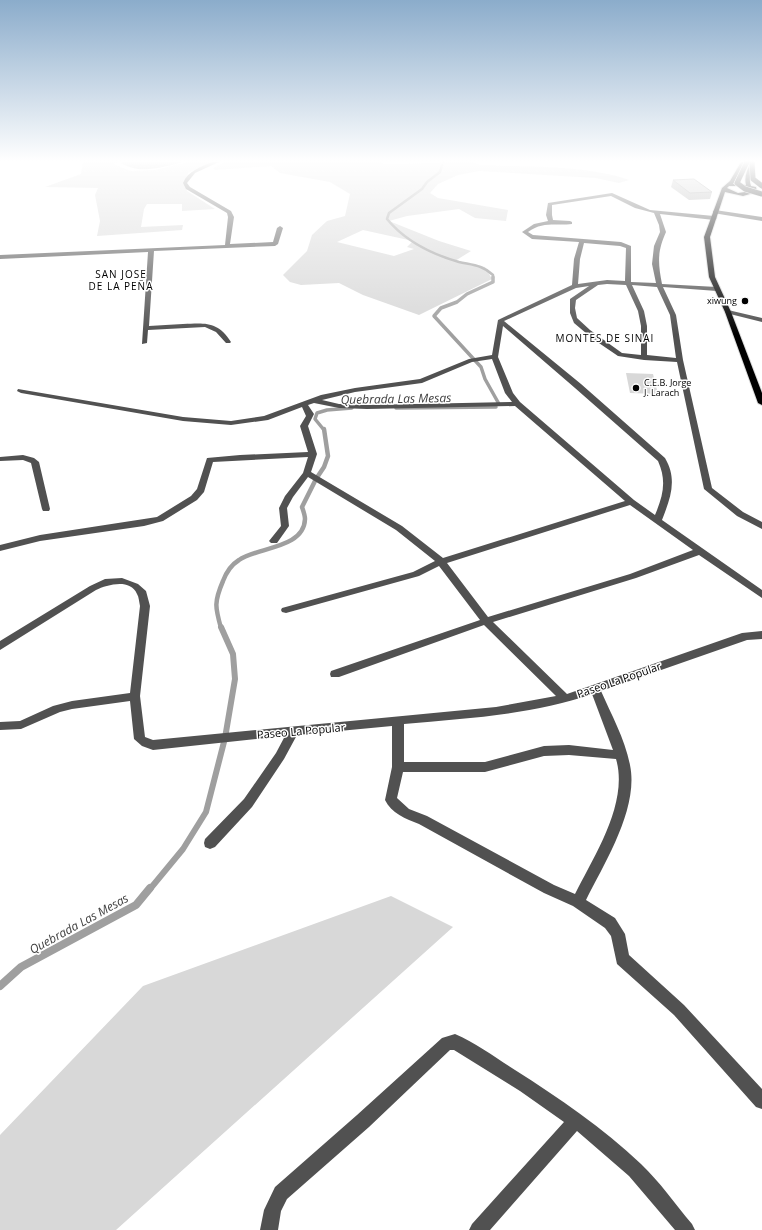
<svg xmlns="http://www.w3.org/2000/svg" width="762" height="1230" viewBox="0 0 762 1230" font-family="'Open Sans',sans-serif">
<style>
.green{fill:#d8d8d8;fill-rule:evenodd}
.water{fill:#9f9f9f}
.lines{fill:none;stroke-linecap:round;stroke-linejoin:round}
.stream-far4{stroke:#9f9f9f;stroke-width:2.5}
.stream-far3{stroke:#9f9f9f;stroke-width:3.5}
.stream-far2{stroke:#9f9f9f;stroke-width:4.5}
.stream-far1{stroke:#9f9f9f;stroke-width:6}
.stream{stroke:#9f9f9f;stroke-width:8}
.major-casing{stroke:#dbdbdb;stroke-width:2}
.minor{fill:#515151;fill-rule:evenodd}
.major{fill:#000;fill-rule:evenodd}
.major-bridge-casing{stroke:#dbdbdb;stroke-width:6;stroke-linecap:butt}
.major-bridge{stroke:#000;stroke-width:5}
.wall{fill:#a5a5a5}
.building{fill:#c0c0c0;stroke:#868686}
.poi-dot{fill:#000;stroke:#fff;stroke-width:1.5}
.labels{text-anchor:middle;stroke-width:3;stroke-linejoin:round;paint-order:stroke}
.far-poi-label{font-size:9px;fill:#000;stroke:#fff;text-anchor:end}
.far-neighbourhood-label{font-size:10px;letter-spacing:1px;fill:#000;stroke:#fff}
.street-label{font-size:11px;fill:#000;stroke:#fff}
.water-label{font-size:12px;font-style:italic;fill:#404040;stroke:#fff}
</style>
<rect width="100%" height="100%" fill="#fff"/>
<!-- green -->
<path class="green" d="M83 162H119L113 164 131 171 155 170 188 162H212L188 173 185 183 187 191 215 209 182 211V204H147L144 209 141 227 183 225 182 230 97 236 100 221 95 195 98 188 45 187 81 174Z
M224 162H381L384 164 473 162 480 165C526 167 586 165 629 180L619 183 596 178 479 171 458 175 438 184 430 193 438 198 508 210 506 221 475 218 459 209 407 216 389 221 439 241 471 251 455 261 485 267 492 279 419 315 363 295 339 283 301 285 290 282 283 275 307 251 312 235 327 221 345 216 350 194 330 182 280 173 271 166 215 170 213 168ZM363 230 413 241 407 247 414 249 394 256 337 242Z
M626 373 653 374 658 394 630 393Z
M391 896 453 927 116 1230H0V1135L143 986Z"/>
<!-- water -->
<path class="water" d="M125 162H183C163 167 140 175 121 163Z"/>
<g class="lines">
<!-- stream-far4 -->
<path class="stream-far4" d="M443 162 440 172 427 182 422 189 389 213 387 219C406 242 431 254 459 262 472 265 483 265 493 275V278"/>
<!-- stream-far3 -->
<path class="stream-far3" d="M493 277V282L467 294 457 302 441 308 434 316 481 367 485 379 499 404
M396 408 496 407
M324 430 315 419 317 413 327 410 352 408"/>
<!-- stream-far2 -->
<path class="stream-far2" d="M221 628C215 607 214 602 223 581 226 573 231 565 239 560 257 547 304 549 305 519 305 515 303 510 302 507L316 479 324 467 328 456 324 429"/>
<!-- stream-far1 -->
<path class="stream-far1" d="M150 889 183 849 206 812 225 738 235 679 233 654 221 627"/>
<!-- stream -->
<path class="stream" d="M0 986 21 967 136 905 150 888"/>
<!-- major casing -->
<g class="major-casing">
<path id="major" d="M741 162H745L733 184 746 185C744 177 747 170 751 162H755C751 170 748 178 751 186L756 187 757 192 743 196 725 192 710 237 715 277 731 312 762 393V405L758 403 725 312 709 277 704 237 722 188 730 181ZM729 186H741L752 189V191L738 193 727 188Z"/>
</g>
<!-- minor -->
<path class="minor" d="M212 162H219L195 173 187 183 190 187 231 211 234 217 230 244 273 242 277 228 280 226 283 228 278 244 275 246 154 251 149 326C160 325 171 325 183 324 205 323 218 321 231 342L230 343H226L216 332 205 327 148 330 147 343 142 344 148 252 0 259V255L225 245 228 217 227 213 186 189 183 183C188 171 200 167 212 162Z
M612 193 650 210 714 216 717 218 714 220 660 214 666 232C657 252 658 263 662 284L717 287 720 289 717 291 663 287 676 315 683 360 712 488 743 512 762 522V529L737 516 704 489 677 362 644 360 618 356 593 339 574 323 570 313V299L589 286 576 288 504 321 581 384 665 458C678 480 670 499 662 520L762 590V598L699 555 636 578 493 622 567 694 742 633 762 631V639L747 640 601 691C611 714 625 739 630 765 639 808 605 862 586 900L615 918 625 934 629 955 684 1005 762 1089V1109L756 1107 674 1015 617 964 611 936 605 928 573 906 544 893 419 824C406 819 391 813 385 800L392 767V726L297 735 284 759 252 807 215 847 210 849 205 847 204 843 205 839 244 799 276 753 285 736 153 750 142 746 134 739 130 701 72 709 60 712 21 729 0 730V722L20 721 53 706 72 701 130 693 140 606C139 602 139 597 137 594 130 578 107 585 96 590L0 650V641L90 586 105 579 122 578 138 584 146 591 150 606 140 696 145 737 153 740 496 707 556 696 484 625 339 677H331L330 674 331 671 480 620 439 566 419 576 286 613 282 612 281 610 282 608 413 572 435 561 396 530 308 477 293 497 287 508 289 526 277 543H271L269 541 281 526 279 508 285 496 303 473 308 457 213 462 204 492 197 500 163 521 144 526 40 541 0 551V545L40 535 157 517 191 496 197 489 207 458 240 455 308 452 300 426 306 416 302 407 268 420 231 425 183 421 21 393 17 391 18 389 183 417 231 421 264 416 321 395 355 388 420 379 469 359 492 355 498 320 572 285 574 259 579 242 532 239 522 232 534 224 548 221 546 215 548 203ZM611 196 635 208 654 213 659 225 660 232 654 246 652 264 656 283 631 282V246L621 242 533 235 528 232C543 221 556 226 572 224V222L570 221 553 220 552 215V205ZM584 243 620 246 626 248 625 281 607 280 578 284 580 259ZM607 284 626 285 638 311 641 326V355L622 353 590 330 577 318 575 308 576 300 598 285ZM632 285 657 287 670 315 676 358 647 355V326L644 311ZM503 326 575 388 658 461C667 481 663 496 655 515L634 500 520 402 513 393 498 357ZM492 359 505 393 512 402 367 405 339 404 322 400 355 392 422 383 472 362ZM314 403 339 408 367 409 515 406 625 501 443 558 402 526 311 472 317 454 308 426 314 414 308 405ZM630 505 693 550 630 574 488 617 447 563ZM592 694 613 750 569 745 544 746 485 762H404V724C467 718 532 715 592 694ZM569 755 616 759C629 803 594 856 575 894L554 885 427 816 409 809 397 798 403 772H485L544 756Z
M715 210 762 217V221L713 213V211Z
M728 310 762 318V322L726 313 725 312Z
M23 455 34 458 39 462 50 509 49 511H43L42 509 31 463 23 460 0 461V457Z
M455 1034C476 1043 496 1058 515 1070 559 1098 603 1128 641 1164 660 1182 675 1204 692 1224L695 1230H675L629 1176 577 1131 490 1230H469L472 1224 564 1122 520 1091 454 1050H450L369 1127 287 1199 281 1211 278 1230H260L264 1210 275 1187 357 1115 442 1038Z"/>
<!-- major -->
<use href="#major" class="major"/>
<!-- major-bridge casing -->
<g class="major-bridge-casing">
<path id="major-bridge" d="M747 162 737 183 745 189 762 194
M752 162 753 179 762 186"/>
</g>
<!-- major-bridge -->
<use href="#major-bridge" class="major-bridge"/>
</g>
<!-- wall -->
<path class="wall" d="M673 180 712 192 710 199 689 200 671 187Z"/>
<!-- building -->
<path class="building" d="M694 179 712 192 690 193 673 180Z"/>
<!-- sky -->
<linearGradient id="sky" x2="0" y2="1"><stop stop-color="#8baccb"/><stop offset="0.48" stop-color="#fff"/><stop offset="1" stop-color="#fff" stop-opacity="0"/></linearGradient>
<rect width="762" height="335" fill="url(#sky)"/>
<!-- markers -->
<g class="poi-dot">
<circle cx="745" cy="301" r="4"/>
<circle cx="636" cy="388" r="4"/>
</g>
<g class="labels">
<!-- far-poi labels -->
<g class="far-poi-label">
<text x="737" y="304">xiwung</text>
<text x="644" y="386" text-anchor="start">C.E.B. Jorge<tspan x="644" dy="10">J. Larach</tspan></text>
</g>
<!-- far-neighbourhood labels -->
<g class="far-neighbourhood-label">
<text x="121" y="278">SAN JOSE<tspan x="121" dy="12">DE LA PEÑA</tspan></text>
<text x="605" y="342">MONTES DE SINAI</text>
</g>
<!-- street labels -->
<g class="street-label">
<text transform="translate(619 680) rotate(-19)" y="4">Paseo La Popular</text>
<text transform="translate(301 731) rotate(-5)" y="4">Paseo La Popular</text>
</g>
<!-- water labels -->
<g class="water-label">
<text transform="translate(396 399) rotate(-1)" y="4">Quebrada Las Mesas</text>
<text transform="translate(79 924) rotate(-29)" y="4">Quebrada Las Mesas</text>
</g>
</g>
</svg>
